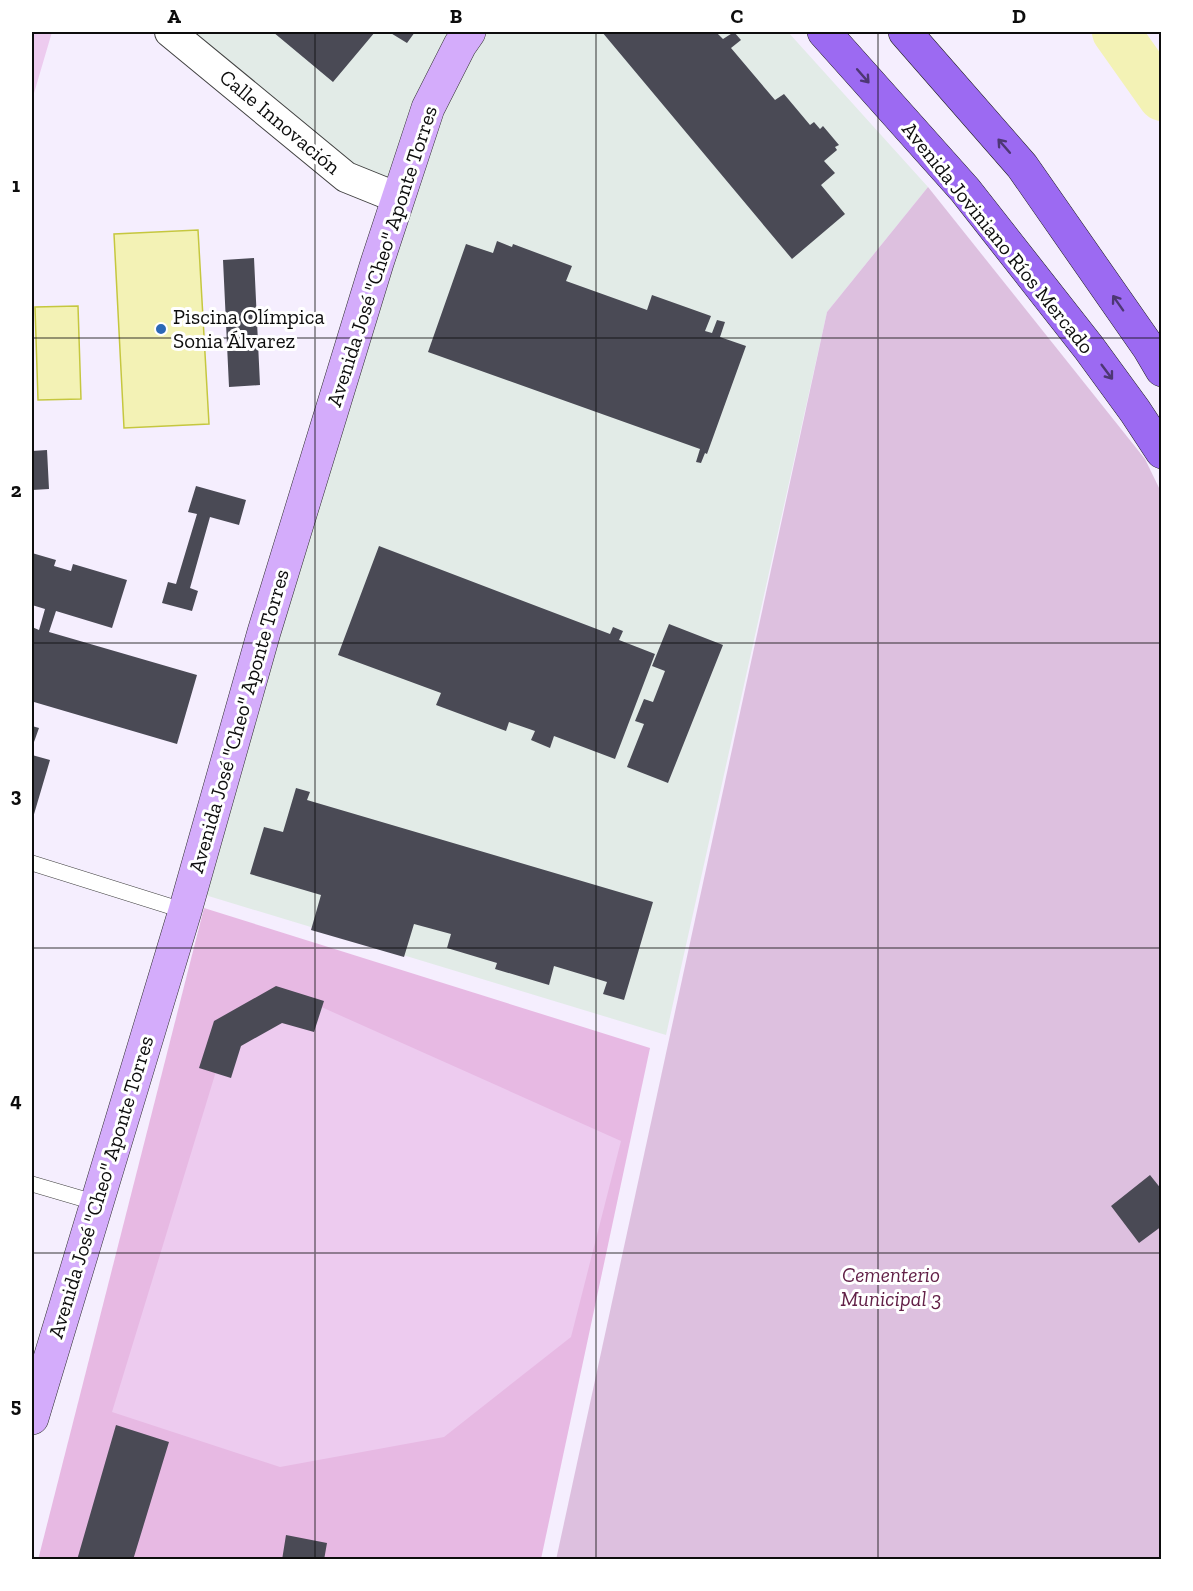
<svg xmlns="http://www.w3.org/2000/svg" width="1193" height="1591" viewBox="0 0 1193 1591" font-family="'Zilla Slab',serif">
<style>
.industrial{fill:#e2ebe7}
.green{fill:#e7b9e3}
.cemetery{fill:#ddc0df}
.pitch{fill:#edcbef}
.water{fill:#f3f2b5;stroke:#c5c73f;stroke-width:1.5}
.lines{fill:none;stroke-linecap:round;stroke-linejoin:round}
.river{stroke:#f3f2b5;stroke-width:48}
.building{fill:#4a4a55}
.lane-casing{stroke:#404040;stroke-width:16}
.street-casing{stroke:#404040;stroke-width:32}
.secondary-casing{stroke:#2f2f2f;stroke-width:34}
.primary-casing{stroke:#1e1e1e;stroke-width:34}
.lane{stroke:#fff;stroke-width:15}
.street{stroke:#fff;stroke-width:30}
.secondary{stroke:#d4acfb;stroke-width:33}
.primary{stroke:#9c6af2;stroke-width:33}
.oneway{stroke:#4d3774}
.grid{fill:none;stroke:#0d0d0d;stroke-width:1.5;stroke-opacity:0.55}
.poi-dot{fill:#2b68b7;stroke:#fff;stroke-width:2}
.labels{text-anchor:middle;stroke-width:6;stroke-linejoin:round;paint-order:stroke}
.street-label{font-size:21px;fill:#0d0d0d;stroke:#fff}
.poi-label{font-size:21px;fill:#0d0d0d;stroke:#fff;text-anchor:start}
.park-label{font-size:21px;font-style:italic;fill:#622047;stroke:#fff}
.neatline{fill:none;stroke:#0d0d0d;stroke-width:2}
.grid-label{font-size:20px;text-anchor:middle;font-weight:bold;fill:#0d0d0d}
</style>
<rect width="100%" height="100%" fill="#f5eefe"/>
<!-- industrial -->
<path class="industrial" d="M167 32H788L928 187 827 312 666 1035 192 891 398 203Z"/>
<!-- green -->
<path class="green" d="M204 908 650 1048 541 1559 38 1560Z"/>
<!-- cemetery -->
<path class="cemetery" d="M928 187 1145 459 1161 492V1559L556 1560 827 312Z"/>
<!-- pitch -->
<path class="pitch" d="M32 32H52L32 100Z
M299 997 621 1141 571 1337 444 1437 280 1467 112 1412 228 1032Z"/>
<!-- water -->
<path class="water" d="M198 230 209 424 124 428 114 234Z
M78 306 81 399 38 400 35 307Z"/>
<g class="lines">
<!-- river -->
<path class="river" d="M1116 32 1162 97"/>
</g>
<!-- building -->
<path class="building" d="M273 32H375L333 82Z
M389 32H415L407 43Z
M602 32H716L723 39 734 32 741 40 731 48 775 100 784 94 810 125 814 122 820 129 823 126 839 145 835 147 837 150 824 161 835 173 821 185 845 214 792 259Z
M497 241 512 247 513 244 572 266 566 281 647 310 652 295 711 316 705 331 712 333 717 320 725 322 720 337 746 346 707 454 705 453 701 463 696 462 700 449 428 352 466 244 493 253Z
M254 258 260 385 229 387 223 260Z
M47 450 49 489 32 490V451Z
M196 486 246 500 239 525 210 517 190 588 198 591 192 611 162 603 168 582 176 584 197 514 188 512Z
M379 546 610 634 613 627 623 631 619 640 655 654 615 759 554 736 550 748 531 740 535 731 509 722 506 731 436 705 441 693 338 655Z
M32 553 56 560 54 566 71 571 73 564 127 580 112 628 56 611 49 632 197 675 177 744 34 702 32 709V627L39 630 45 609 32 605Z
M669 624 723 645 668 783 627 767 644 724 635 721 644 699 653 702 665 671 652 666Z
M32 726 39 728 34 742 32 741Z
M32 755 50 760 32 821Z
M296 788 310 792 307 800 653 902 624 1000 603 994 607 982 554 966 549 985 495 969 497 963 447 948 451 934 414 924 404 957 311 930 321 895 250 874 264 827 283 832Z
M276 986 324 1001 314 1032 282 1023 241 1046 231 1078 199 1068 214 1021Z
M1150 1175 1162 1190V1226L1139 1243 1111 1206Z
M116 1425 169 1442 133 1560H77Z
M286 1535 327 1543 324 1560H282Z"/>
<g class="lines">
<!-- lane casing -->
<g class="lane-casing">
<path id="lane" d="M32 863 185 911
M32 1184 97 1203"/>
</g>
<!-- street casing -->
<g class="street-casing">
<path id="street" d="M170 32 346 177 398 198"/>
</g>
<!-- secondary casing -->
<g class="secondary-casing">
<path id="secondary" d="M32 1418 185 911 264 632 377 263 428 108 460 45 469 32"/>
</g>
<!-- primary casing -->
<g class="primary-casing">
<path id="primary" d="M824 32 965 190 1089 348 1135 411 1162 452
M905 32 1022 166 1149 348 1162 370"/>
</g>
<!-- lane -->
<use href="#lane" class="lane"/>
<!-- street -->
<use href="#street" class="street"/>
<!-- secondary -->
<use href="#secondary" class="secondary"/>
<!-- primary -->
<use href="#primary" class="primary"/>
</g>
<!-- one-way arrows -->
<defs><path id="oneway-shaft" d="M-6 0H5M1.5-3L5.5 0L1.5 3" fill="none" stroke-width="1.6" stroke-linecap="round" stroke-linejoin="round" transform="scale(1.5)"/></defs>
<g class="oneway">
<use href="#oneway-shaft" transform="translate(863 76) rotate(49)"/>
<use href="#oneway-shaft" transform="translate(1004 146) rotate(-131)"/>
<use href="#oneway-shaft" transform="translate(1118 303) rotate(-125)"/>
<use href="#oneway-shaft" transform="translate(1107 372) rotate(53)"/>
</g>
<!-- grid -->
<path class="grid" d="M315 32V1560M596 32V1560M878 32V1560M32 338H1162M32 643H1162M32 948H1162M32 1253H1162"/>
<!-- markers -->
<circle class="poi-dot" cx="161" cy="329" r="6"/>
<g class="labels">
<!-- street labels -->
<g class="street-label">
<text transform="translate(280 122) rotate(40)" y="7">Calle Innovación</text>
<text transform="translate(998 238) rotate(51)" y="7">Avenida Joviniano Ríos Mercado</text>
<text transform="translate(382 256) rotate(-72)" y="7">Avenida José "Cheo" Aponte Torres</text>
<text transform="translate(239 721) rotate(-74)" y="7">Avenida José "Cheo" Aponte Torres</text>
<text transform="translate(101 1187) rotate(-73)" y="7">Avenida José "Cheo" Aponte Torres</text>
</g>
<!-- poi labels -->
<g class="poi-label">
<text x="173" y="324">Piscina Olímpica<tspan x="173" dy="24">Sonia Álvarez</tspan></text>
</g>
<!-- park labels -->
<g class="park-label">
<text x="891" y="1282">Cementerio<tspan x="891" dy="24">Municipal 3</tspan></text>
</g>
</g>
<!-- border -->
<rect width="1193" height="1591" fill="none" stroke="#ffffff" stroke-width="66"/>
<rect x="33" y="33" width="1127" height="1525" class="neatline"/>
<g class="grid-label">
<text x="174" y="23">A</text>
<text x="456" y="23">B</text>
<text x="737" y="23">C</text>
<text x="1019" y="23">D</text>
<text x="16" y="192">1</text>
<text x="16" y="497">2</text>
<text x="16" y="802">3</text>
<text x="16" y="1107">4</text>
<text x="16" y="1412">5</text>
</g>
</svg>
